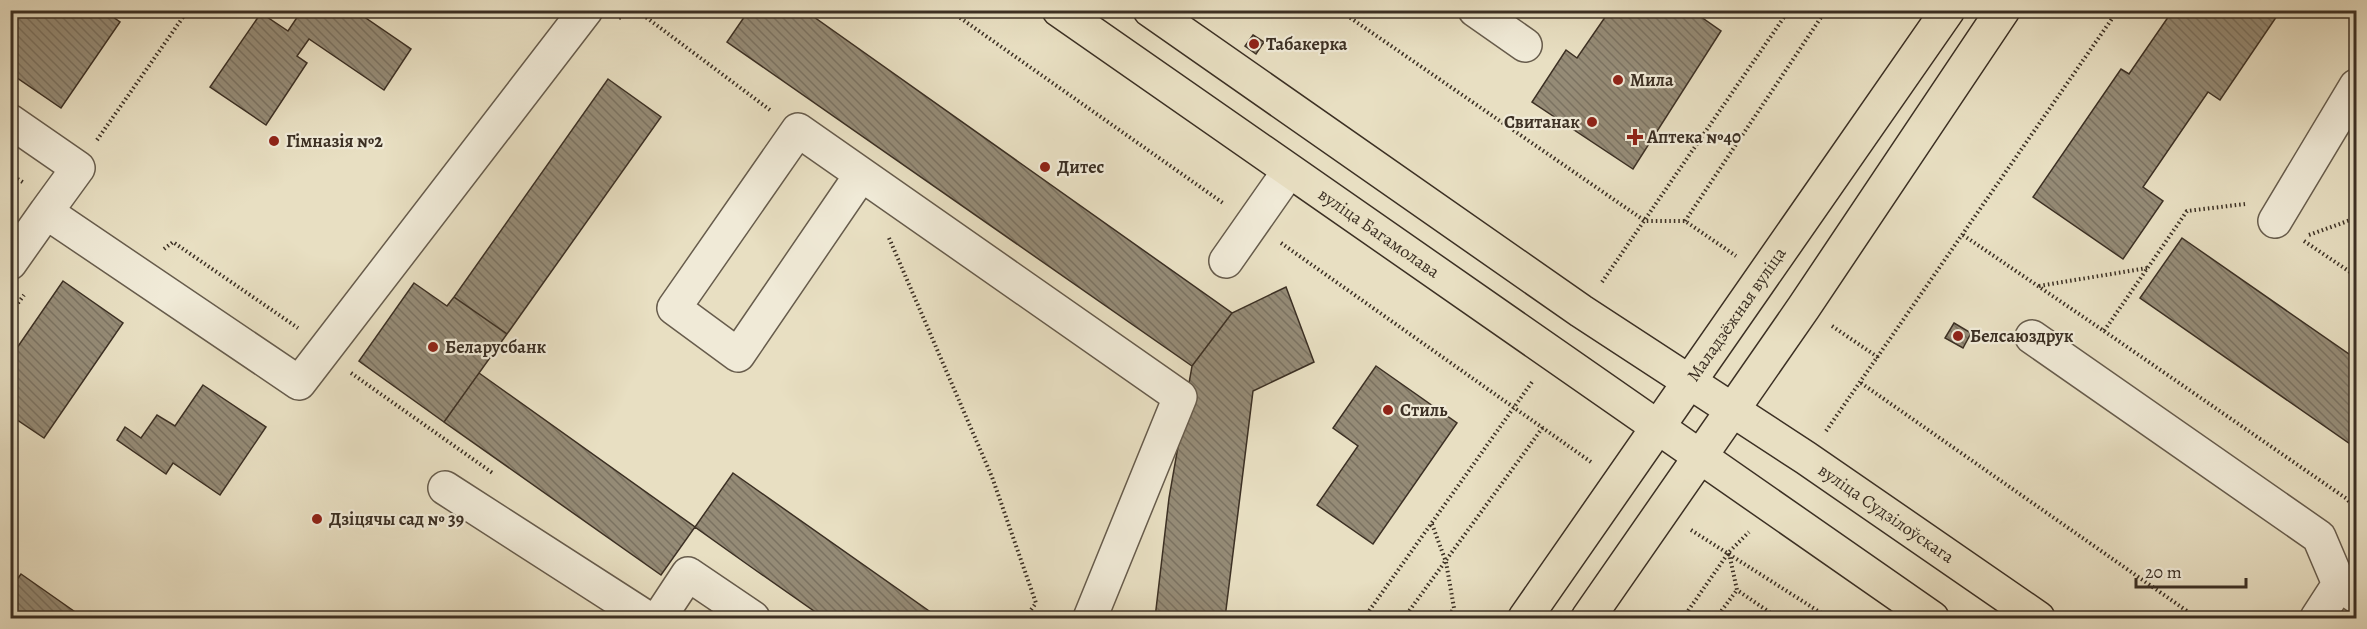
<svg xmlns="http://www.w3.org/2000/svg" width="2367" height="629" viewBox="0 0 2367 629" font-family="Alegreya,serif">
<style>
.building{fill:url(#building-back-hatch);stroke:#3c3024;stroke-width:1.5}
.lines{fill:none;stroke-linecap:round;stroke-linejoin:round}
.minor-casing{stroke:#675c4c;stroke-width:36}
.major-casing{stroke:#3c3024;stroke-width:36}
.path{stroke:#3c3024;stroke-width:4;stroke-dasharray:1.5 3;stroke-linecap:butt}
.minor{stroke:#f0ead7;stroke-width:33}
.major{stroke:#e8dfc2;stroke-width:33}
.poi-dot{fill:#8f2418;stroke:#f0ead7;stroke-width:2}
.labels{text-anchor:middle;stroke-width:4.5;stroke-linejoin:round;paint-order:stroke}
.poi-label{font-size:18px;font-weight:bold;fill:#3c3024;stroke:#f0ead7;text-anchor:start}
.street-label{font-size:18px;fill:#3c3024;stroke:#f0ead7}
</style>
<defs>
<pattern id="building-back-hatch" width="6" height="6" patternUnits="userSpaceOnUse" patternTransform="scale(1.5)"><rect width="6" height="6" fill="#958b76"/><path d="M-1 5l2 2M0 0l6 6M5-1l2 2" fill="none" stroke="#7b7261"/></pattern>
</defs>
<rect width="100%" height="100%" fill="#e8dfc2"/>
<filter id="stains"><feTurbulence type="fractalNoise" baseFrequency=".00333" numOctaves="4"/><feColorMatrix values="0 0 0 0 .2 0 0 0 0 .09 0 0 0 0 .02 0 0 0 .5 -.17"/></filter>
<radialGradient id="worn" r=".72"><stop offset=".6" stop-color="#630" stop-opacity="0"/><stop offset="1" stop-color="#630" stop-opacity=".3"/></radialGradient>
<!-- building -->
<path class="building" d="M10 10H103L120 22 61 108 10 73Z
M302 10H354L411 49 384 90 309 39 297 56 307 63 266 125 210 87 261 13 288 31Z
M749 10H804L1232 313 1192 366 727 42Z
M1610 10H1691L1721 31 1633 169 1532 102 1566 50 1577 58Z
M2173 10H2281L2220 100 2208 92 2143 187 2163 201 2123 259 2033 197 2121 69 2129 74Z
M1253 35 1264 42 1256 54 1245 46Z
M608 79 661 117 507 334 454 297Z
M2182 238 2356 359V448L2140 298Z
M63 281 123 323 44 438 10 415V358Z
M414 283 447 306 454 297 507 334 444 422 359 361Z
M1286 287 1314 362 1253 391 1225 618H1155L1169 498 1192 366 1232 313Z
M1954 323 1971 333 1963 348 1945 338Z
M1376 366 1457 423 1373 544 1317 505 1358 446 1333 428Z
M479 373 695 527 661 575 444 422Z
M203 385 266 427 220 495 173 463 166 474 117 440 125 427 141 438 157 415 175 426Z
M733 473 939 618H824L751 567 695 527Z
M21 574 81 616 79 618H10V589Z"/>
<g class="lines">
<!-- minor casing -->
<g class="minor-casing">
<path id="minor" d="M1475 10 1525 45
M10 121 78 168 46 212
M861 175 738 355 674 308 798 130 1180 397 1090 618
M2275 221 2356 86
M1226 261 1289 171
M10 263 46 212 299 383 586 10
M2032 337 2319 537 2339 584
M445 488 647 618
M659 618 688 574 753 618
M2317 618 2339 584 2356 596"/>
</g>
<!-- major casing -->
<g class="major-casing">
<g id="major">
<path id="s1" d="M1059 10 1932 618"/>
<path id="s2" d="M1150 10 1581 311 1806 458 2038 618"/>
<path id="s3" d="M1525 618 1948 10"/>
<path d="M1588 618 1804 307 2003 10"/>
</g>
</g>
<!-- path -->
<path class="path" d="M949 10 1223 203
M1339 10 1645 221H1685L1736 256
M639 12 770 110
M619 18 641 10
M97 140 188 10
M10 174 24 183
M1685 221 1826 10
M1963 235 2104 331 2187 211 2245 204
M2309 235 2356 218
M889 238 992 477 1036 603 1025 618
M2304 241 2356 276
M1281 243 1591 462
M164 249 173 242 298 328
M1602 282 1789 10
M2039 286 2147 268
M10 314 24 295
M1832 326 1879 358
M2104 331 2347 499 2356 510
M351 373 494 474
M1861 383 2197 618
M1826 431 2118 10
M1432 524 1446 562 1454 608 1447 618
M1691 530 1829 618
M1729 553 1737 590 1778 618
M1364 618 1532 382
M1404 618 1543 427
M1683 618 1729 552 1749 532
M1716 618 1737 590"/>
<!-- minor -->
<use href="#minor" class="minor"/>
<!-- major -->
<use href="#major" class="major"/>
</g>
<!-- markers -->
<g class="poi-dot">
<circle cx="1254" cy="44" r="6"/>
<circle cx="1618" cy="80" r="6"/>
<circle cx="1592" cy="122" r="6"/>
<path d="M1632 128h6v6h6v6h-6v6h-6v-6h-6v-6h6z"/>
<circle cx="274" cy="141" r="6"/>
<circle cx="1045" cy="167" r="6"/>
<circle cx="1958" cy="336" r="6"/>
<circle cx="433" cy="347" r="6"/>
<circle cx="1388" cy="410" r="6"/>
<circle cx="317" cy="519" r="6"/>
</g>
<g class="labels">
<!-- poi labels -->
<g class="poi-label">
<text x="1266" y="50">Табакерка</text>
<text x="1630" y="86">Мила</text>
<text x="1580" y="128" text-anchor="end">Свитанак</text>
<text x="1647" y="143">Аптека №40</text>
<text x="286" y="147">Гімназія №2</text>
<text x="1057" y="173">Дитес</text>
<text x="1970" y="342">Белсаюздрук</text>
<text x="445" y="353">Беларусбанк</text>
<text x="1400" y="416">Стиль</text>
<text x="329" y="525">Дзіцячы сад № 39</text>
</g>
<!-- street labels -->
<g class="street-label">
<text dy="6" stroke="none"><textPath href="#s1" startOffset="390">вуліца Багамолава</textPath></text>
<text dy="6" stroke="none"><textPath href="#s3" startOffset="370">Маладзёжная вуліца</textPath></text>
<text dy="6" stroke="none"><textPath href="#s2" startOffset="892">вуліца Судзілоўскага</textPath></text>
</g>
</g>
<!-- margin -->
<rect width="2367" height="629" fill="none" stroke="#e8dfc2" stroke-width="36"/>
<rect x="12" y="12" width="2343" height="605" fill="none" stroke="#3c3024" stroke-width="3"/>
<rect x="18" y="18" width="2331" height="593" fill="none" stroke="#3c3024" stroke-width="1.5"/>
<!-- scale -->
<path d="M2136 578v9h110v-9" fill="none" stroke="#3c3024" stroke-width="3"/>
<text x="2145" y="578" font-size="18" fill="#3c3024" stroke="#f0ead7" stroke-width="4.5" paint-order="stroke">20 m</text>
<rect width="100%" height="100%" filter="url(#stains)"/>
<rect width="100%" height="100%" fill="url(#worn)"/>
</svg>
